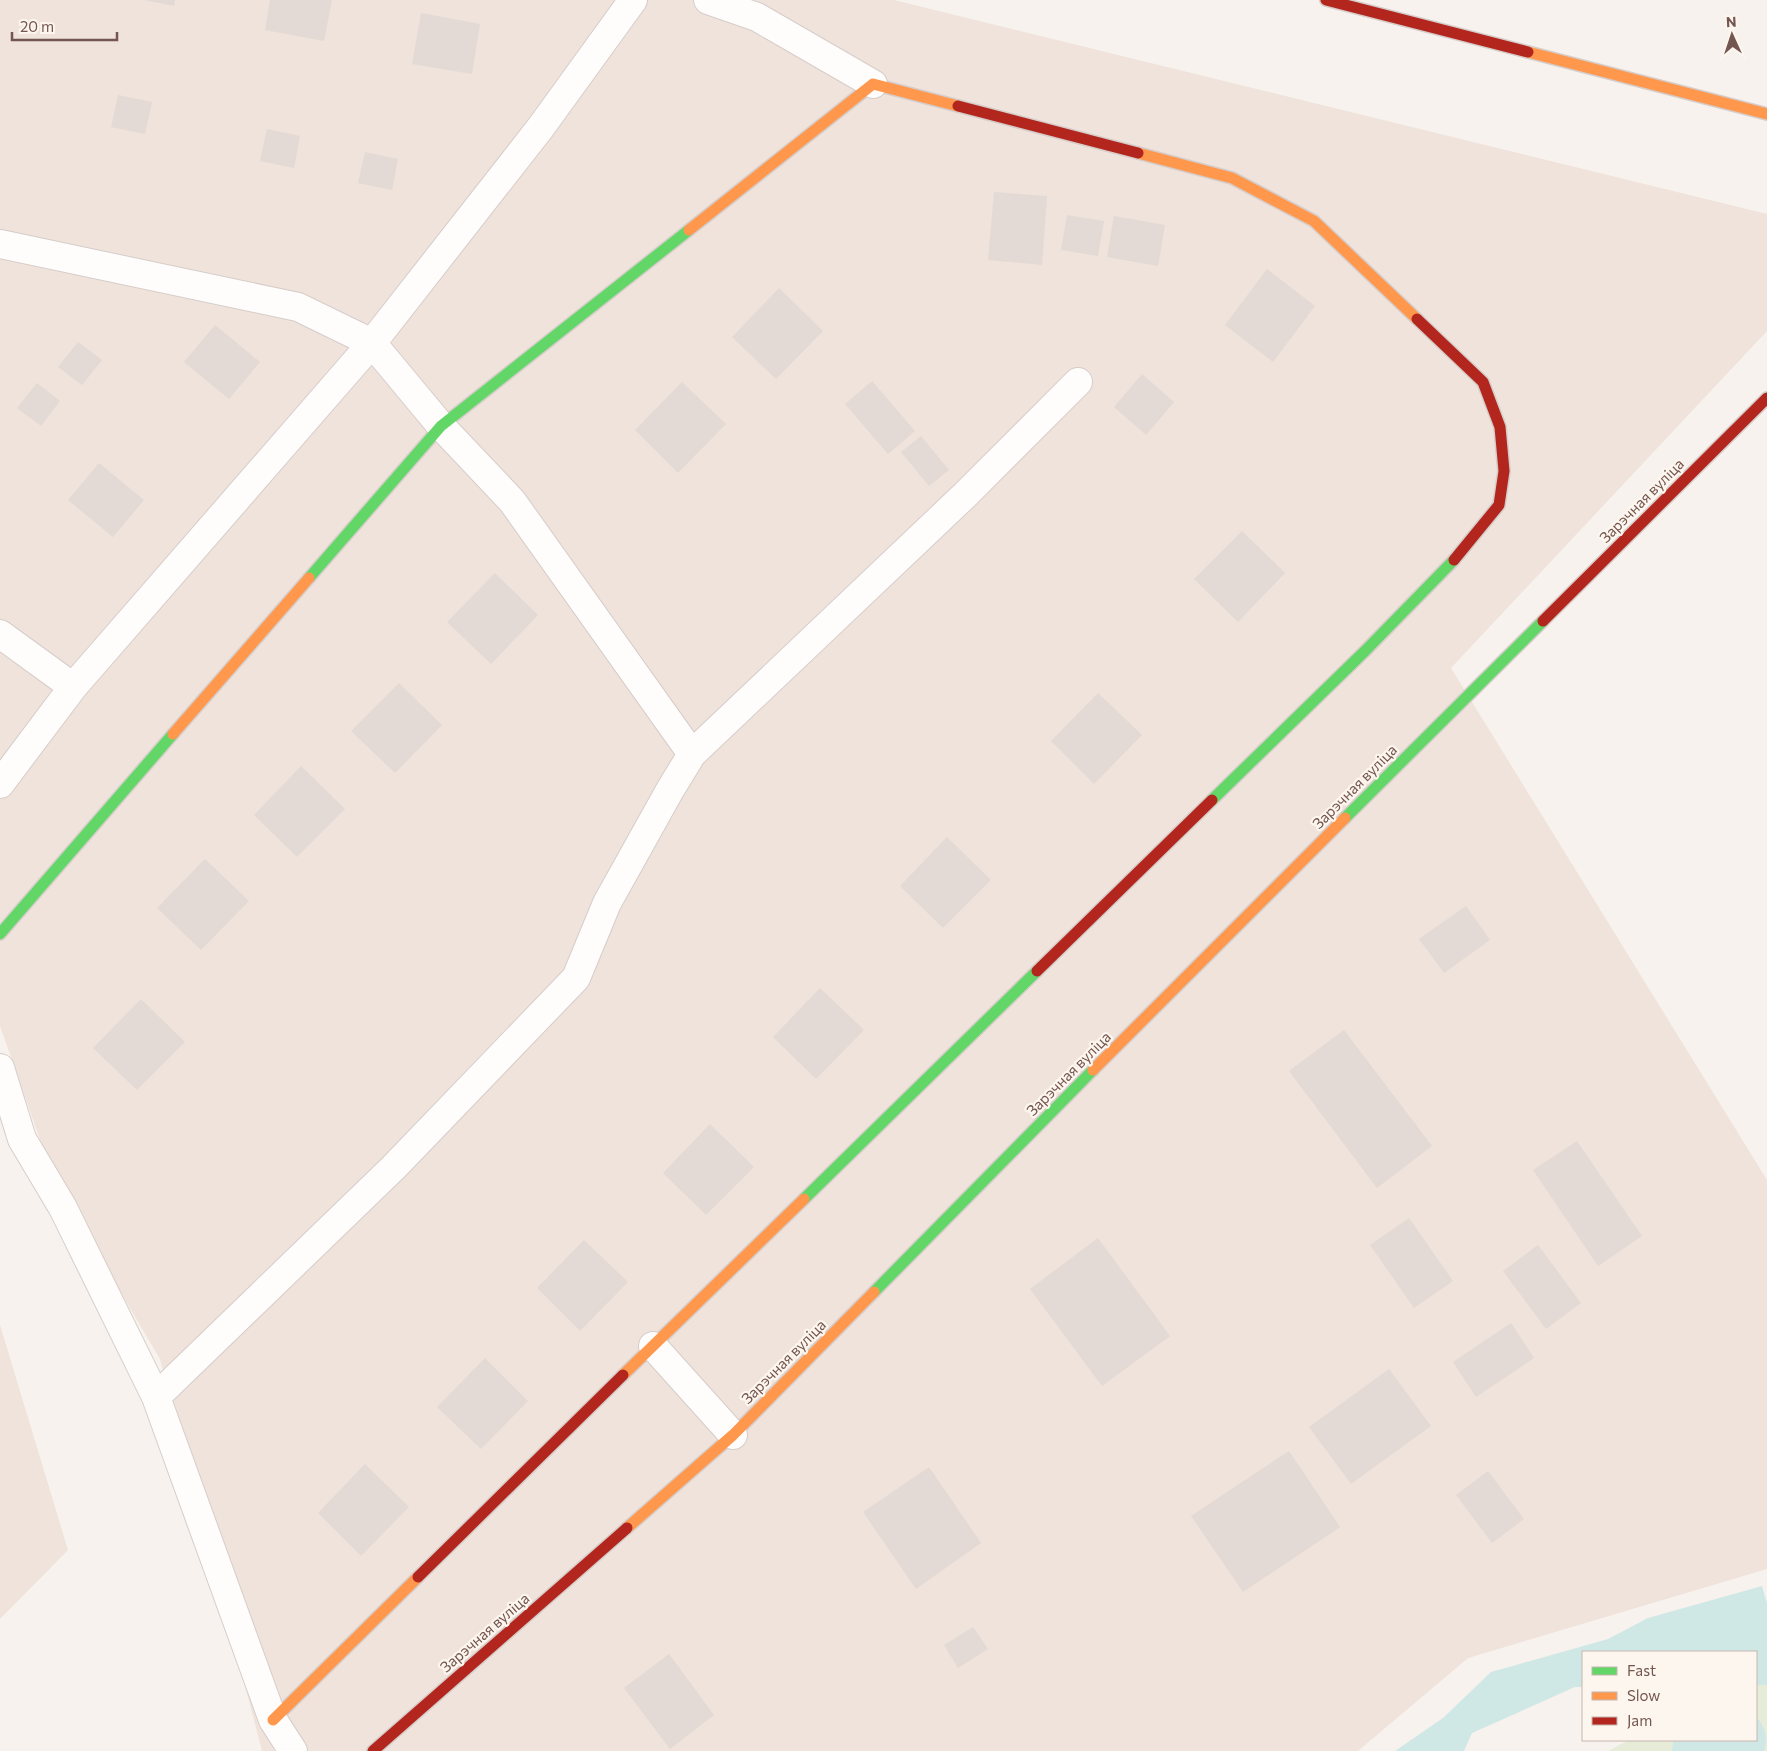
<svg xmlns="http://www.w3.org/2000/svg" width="1767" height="1751" viewBox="0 0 1767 1751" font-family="Commissioner,sans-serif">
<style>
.residential{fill:#efe3db}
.green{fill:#e7ecd9}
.water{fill:#d0e8e5}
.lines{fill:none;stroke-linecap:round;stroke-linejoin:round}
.river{stroke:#d0e8e5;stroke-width:64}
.building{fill:#e3dad5}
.street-casing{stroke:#d6cdca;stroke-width:30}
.fast-casing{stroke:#d6cdca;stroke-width:14}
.slow-casing{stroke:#d6cdca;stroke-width:14}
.jam-casing{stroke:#d6cdca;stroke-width:14}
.street{stroke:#fefdfc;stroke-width:28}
.fast{stroke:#63d668;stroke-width:11}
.slow{stroke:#ff974d;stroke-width:11}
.jam{stroke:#b3261e;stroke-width:11}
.labels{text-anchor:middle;stroke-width:4.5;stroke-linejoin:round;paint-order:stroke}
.street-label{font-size:15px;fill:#73564f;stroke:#fdf6ef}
</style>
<rect width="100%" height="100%" fill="#f7f2ed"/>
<!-- residential -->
<path class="residential" d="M0 0H894L1767 214V331L1451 668 1767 1180V1569L1468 1658 1358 1751H262L160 1359 54 1179 0 1026Z
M0 1325 68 1550 0 1619Z"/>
<!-- green -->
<path class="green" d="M1767 1665V1751H1608L1629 1740H1756V1671Z"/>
<!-- water -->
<path class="water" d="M1762 1586 1767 1603V1685H1756V1652H1583V1687H1575L1472 1733 1464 1751H1395L1443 1718 1491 1672 1608 1639 1648 1618Z"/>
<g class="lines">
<!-- river -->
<path class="river" d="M1704 1751 1734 1740"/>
</g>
<!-- building -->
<path class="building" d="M144 0H175L174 6Z
M270 0H332L324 41 265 30Z
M421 13 480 24 472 74 412 64Z
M118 95 152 102 145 134 111 127Z
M267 129 300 136 294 168 260 161Z
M365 152 398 159 392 190 358 183Z
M994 192 1047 196 1042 265 988 260Z
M1067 215 1104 221 1098 256 1061 250Z
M1114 216 1165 225 1158 266 1107 257Z
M1267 269 1315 306 1273 362 1225 325Z
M779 288 823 331 776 379 732 337Z
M215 325 260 362 229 399 184 362Z
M78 342 102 360 82 385 58 367Z
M1142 374 1174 402 1146 435 1114 407Z
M872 381 915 431 888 454 845 404Z
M682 382 726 424 678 473 635 430Z
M37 383 60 401 41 426 17 408Z
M921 436 949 470 929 486 901 452Z
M99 463 144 500 113 537 68 500Z
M1242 531 1285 573 1238 622 1194 579Z
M495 573 538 615 491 664 447 622Z
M399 683 442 725 395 773 351 731Z
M1098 693 1142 735 1094 784 1051 741Z
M301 766 345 809 297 857 254 815Z
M947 837 991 880 943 928 900 886Z
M205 859 249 901 201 950 157 908Z
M1466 906 1490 940 1444 973 1419 939Z
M820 988 864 1030 816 1079 773 1037Z
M141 999 185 1042 137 1090 93 1048Z
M1344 1030 1432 1146 1377 1188 1289 1071Z
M710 1124 754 1167 706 1215 663 1173Z
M1577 1141 1642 1236 1598 1266 1533 1170Z
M1409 1218 1453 1281 1414 1308 1370 1245Z
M1098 1238 1170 1336 1102 1386 1030 1289Z
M584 1240 628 1282 580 1331 537 1288Z
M1538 1245 1581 1303 1546 1329 1503 1271Z
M1511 1323 1534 1358 1476 1397 1453 1362Z
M485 1358 528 1401 481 1449 437 1407Z
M1389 1369 1431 1426 1351 1484 1309 1427Z
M1289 1451 1340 1527 1243 1592 1191 1516Z
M365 1464 409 1507 361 1556 318 1513Z
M929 1467 981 1543 916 1589 863 1512Z
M1488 1471 1524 1519 1492 1543 1456 1495Z
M973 1627 988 1649 958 1668 944 1645Z
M669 1654 714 1715 670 1749 624 1688Z"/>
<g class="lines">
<!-- street casing -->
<g class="street-casing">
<path id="street" d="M708 0 757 17 873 84
M0 244 298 307 372 343 441 426 512 501 692 754
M0 634 73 687
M0 784 73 687 372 343 541 127 633 0
M0 1068 22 1139 63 1208 156 1397 273 1720 293 1751
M653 1346 733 1435
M156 1397 394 1167 576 978 607 903 670 790 692 754 965 495 1078 382"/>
</g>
<!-- fast casing -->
<g class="fast-casing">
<path id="fast" d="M309 578 441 426 689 230
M1212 800 1365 651 1454 560
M1345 818 1543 621
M0 934 173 734
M804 1199 1037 971
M874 1292 1093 1070"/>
</g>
<!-- slow casing -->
<g class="slow-casing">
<path id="slow" d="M1528 52 1767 114
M1138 153 1232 178 1314 221 1417 319
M689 230 873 84 958 106
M173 734 309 578
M1093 1070 1345 818
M623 1375 804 1199
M627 1528 733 1435 874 1292
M273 1720 418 1577"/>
</g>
<!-- jam casing -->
<g class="jam-casing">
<path id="jam" d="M1326 0 1528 52
M958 106 1138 153
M1417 319 1483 382 1500 427 1504 471 1499 505 1454 560
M1543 621 1767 398
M1037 971 1212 800
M418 1577 623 1375
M373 1751 627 1528"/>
</g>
<!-- street -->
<use href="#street" class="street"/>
<!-- fast -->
<use href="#fast" class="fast"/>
<!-- slow -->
<use href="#slow" class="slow"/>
<!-- jam -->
<use href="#jam" class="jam"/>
</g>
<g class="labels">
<!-- street labels -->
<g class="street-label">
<text transform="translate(1642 501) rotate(-45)" y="5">Зарэчная вуліца</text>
<text transform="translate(1355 787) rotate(-45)" y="5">Зарэчная вуліца</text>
<text transform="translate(1069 1074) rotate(-45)" y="5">Зарэчная вуліца</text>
<text transform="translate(784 1362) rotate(-45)" y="5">Зарэчная вуліца</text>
<text transform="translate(485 1633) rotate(-41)" y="5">Зарэчная вуліца</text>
</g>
</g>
<!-- legend -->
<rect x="1582" y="1651" width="175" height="90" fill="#fdf6ef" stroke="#c6b6af"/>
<rect x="1592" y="1667" width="25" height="8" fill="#63d668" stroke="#c6b6af"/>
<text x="1627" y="1676" font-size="15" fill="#73564f">Fast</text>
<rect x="1592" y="1692" width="25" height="8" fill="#ff974d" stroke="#c6b6af"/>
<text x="1627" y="1701" font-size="15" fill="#73564f">Slow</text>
<rect x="1592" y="1717" width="25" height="8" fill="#b3261e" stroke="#c6b6af"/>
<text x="1627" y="1726" font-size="15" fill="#73564f">Jam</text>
<!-- north arrow -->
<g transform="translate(1732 35) rotate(357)" stroke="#fdf6ef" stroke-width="4" paint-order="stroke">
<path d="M0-4L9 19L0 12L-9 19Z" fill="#73564f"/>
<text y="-8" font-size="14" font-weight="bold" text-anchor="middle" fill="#73564f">N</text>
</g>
<!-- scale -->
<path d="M12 32v8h105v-8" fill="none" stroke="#73564f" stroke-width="2.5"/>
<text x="20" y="32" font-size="15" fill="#73564f" stroke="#fdf6ef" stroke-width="4" paint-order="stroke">20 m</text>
</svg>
